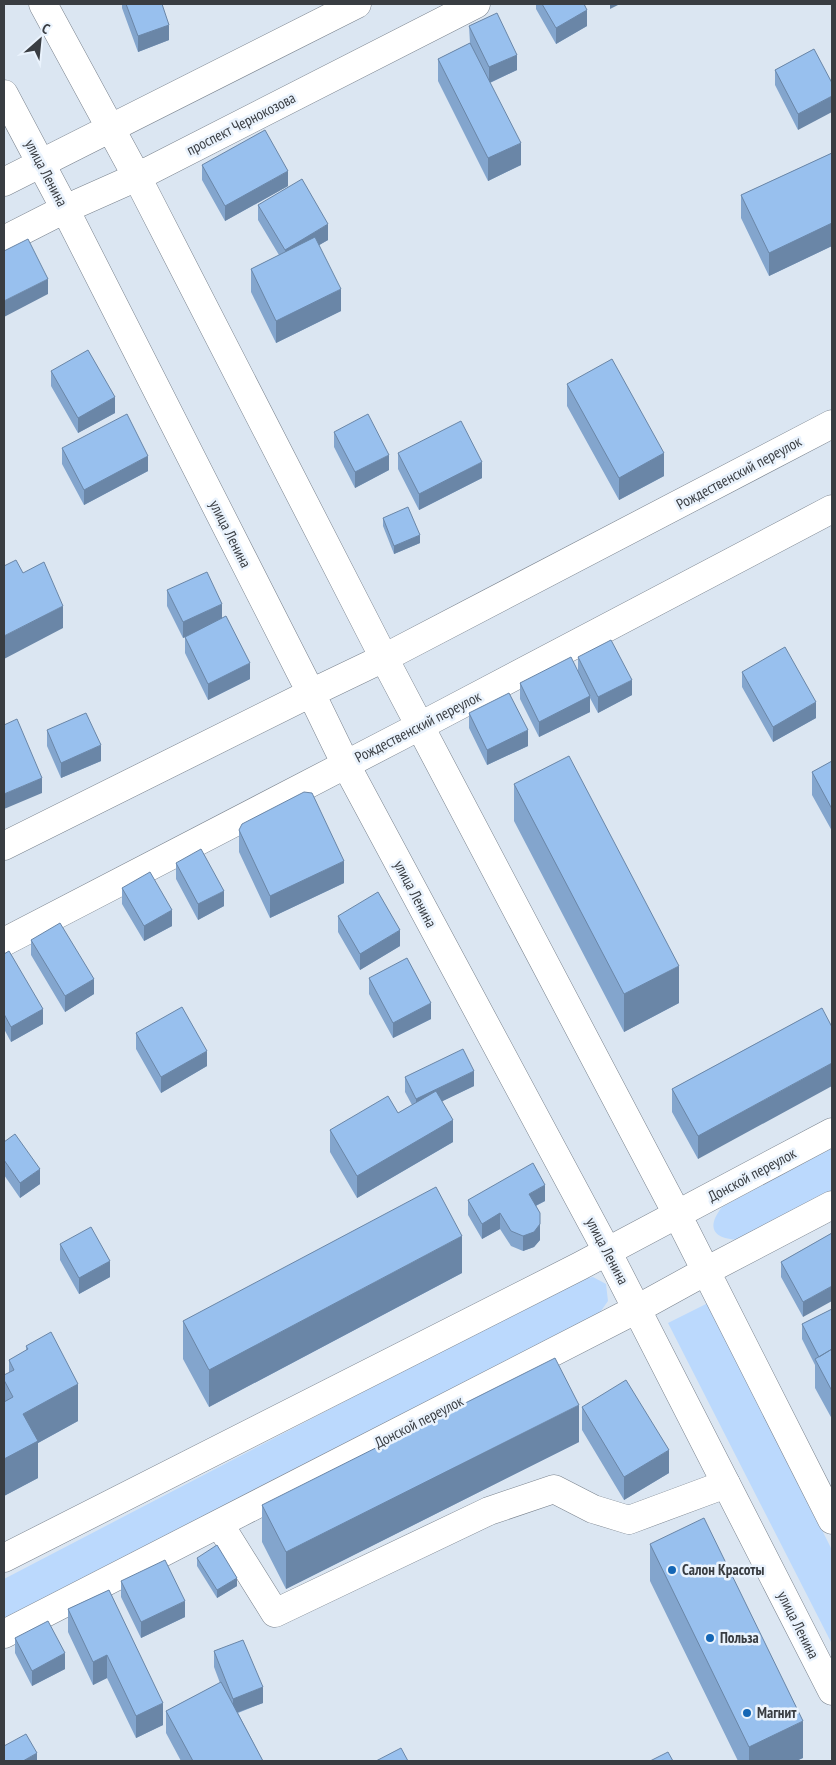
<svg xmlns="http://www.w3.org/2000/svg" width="836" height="1765" viewBox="0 0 836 1765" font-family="'PT Sans Narrow',sans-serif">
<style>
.green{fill:#bbd9fd}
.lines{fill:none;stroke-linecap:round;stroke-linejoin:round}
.minor-casing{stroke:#79828d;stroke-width:29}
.major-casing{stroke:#79828d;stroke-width:29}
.minor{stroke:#fff;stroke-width:28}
.major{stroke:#fff;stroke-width:28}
.wall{fill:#83a5cd}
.shaded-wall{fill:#6a86a7}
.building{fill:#98c0ee;stroke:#6a86a7}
.poi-dot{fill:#1466b5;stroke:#eaf3fd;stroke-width:2}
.labels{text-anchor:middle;stroke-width:5;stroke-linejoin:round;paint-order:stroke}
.street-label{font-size:15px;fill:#393d42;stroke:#eaf3fd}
.poi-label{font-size:15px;font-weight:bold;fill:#393d42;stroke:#eaf3fd;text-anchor:start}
</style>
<rect width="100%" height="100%" fill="#dbe6f2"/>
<!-- green -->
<path class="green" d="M832 1148V1196L742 1240C716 1240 704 1230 722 1207Z
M593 1277 606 1284 608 1301 596 1318 4 1620V1579L578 1280Z
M708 1303 832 1550V1644L668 1323Z"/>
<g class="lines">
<!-- minor casing -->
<g class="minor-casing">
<path id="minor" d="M43 4 137 177 384 658 677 1214
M4 94 65 209 311 693 346 765 607 1251
M4 182 357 4
M4 240 65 209 137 177 476 4
M4 846 311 693 384 658 832 424
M4 942 420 726 832 509
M220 1525 275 1613 489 1511 554 1489 593 1509 629 1520 726 1484"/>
</g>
<!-- major casing -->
<g class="major-casing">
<path id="major" d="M677 1214 832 1520
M607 1251 832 1691
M4 1558 580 1266 832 1132
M4 1634 637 1309 706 1271 832 1205"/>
</g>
<!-- minor -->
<use href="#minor" class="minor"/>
<!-- major -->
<use href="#major" class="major"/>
</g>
<!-- wall -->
<path class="wall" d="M122 4H162L169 40 138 52 122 8Z
M536 4H584L587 26 556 44 536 9Z
M469 26 517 70 490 83 521 165 488 181 438 81V59L470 43Z
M814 49 798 130 775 85V70Z
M832 153V246L769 276 741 218V195Z
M202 165 288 186 225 221 202 180Z
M258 205 328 240 319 245 341 311 276 343 251 292V269L279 255 258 220Z
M51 371 115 413 78 433 51 386Z
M567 384 664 476 619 500 567 406Z
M334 432 389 470 355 488 334 447Z
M62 448 148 471 84 505 62 464Z
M398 453 482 478 419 510 398 469Z
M383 518 420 543 394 554 383 526Z
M167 590 222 618 250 679 208 700 185 653V637L198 631 183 638 167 606Z
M578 657 632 695 598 713 590 698V712L539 737 520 699V683L578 670Z
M742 672 816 718 773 742 742 687Z
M469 713 528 746 487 765 469 728Z
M47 730 101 761 61 778 47 746Z
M832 761V831L812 795V772Z
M514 784 679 1003 624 1032 514 821Z
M239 830 344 883 270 918 239 852Z
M176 863 224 906 198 920 176 879Z
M122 888 172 926 144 941 122 904Z
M338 916 400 946 360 970 338 932Z
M31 940 94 994 65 1012 31 955Z
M4 954 43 1024 11 1042 4 1029Z
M369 978 431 1019 393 1038 369 994Z
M822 1008 698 1159 672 1112V1089Z
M136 1033 207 1066 161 1093 136 1049Z
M405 1077 474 1086 442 1101 453 1142 357 1198 330 1152V1130L398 1113 412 1105 405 1092Z
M4 1142 40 1184 20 1198 4 1175Z
M468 1200 545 1201 536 1206 540 1213V1240L534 1247 523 1251 511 1246 500 1229 482 1239 468 1215Z
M832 1233 803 1317 781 1277V1262Z
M60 1244 110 1277 79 1294 60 1260Z
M462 1273 209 1407 183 1359V1321Z
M832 1309V1419L815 1388V1365L802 1339V1324Z
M26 1346 78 1421 38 1443V1478L4 1496V1375L9 1373V1360L26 1351Z
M582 1407 669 1473 624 1500 582 1430Z
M579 1442 286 1589 262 1542V1505Z
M650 1544 803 1758 796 1761H738L650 1581Z
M197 1558 237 1586 217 1598 197 1566Z
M121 1581 185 1617 141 1638 121 1597Z
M109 1590 163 1725 136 1738 107 1678 93 1685 68 1632V1609Z
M15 1638 65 1669 32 1686 15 1653Z
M214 1651 263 1703 238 1713 263 1761H181L166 1733V1711L220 1683 214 1667Z"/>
<!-- shaded-wall -->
<path class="shaded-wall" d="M610 4H620L610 9Z
M587 10V26L556 44V28Z
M169 25V40L138 52V36Z
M517 55V70L489 83V67Z
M832 96V112L798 130V114Z
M521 143V165L488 181V158Z
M288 171V186L225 221V206Z
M832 223V246L769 276V253Z
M328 224V240L285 265V250Z
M48 279V294L4 317V301Z
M341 289V311L276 343V321Z
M115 397V413L78 433V418Z
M664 453V476L619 500V478Z
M389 455V470L355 488V472Z
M148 456V471L84 505V490Z
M482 462V478L419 510V494Z
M420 535V543L394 554V546Z
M222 604V619L183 638V622Z
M63 606V628L4 659V636Z
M250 663V679L208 700V684Z
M632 680V695L598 713V697Z
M590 696V712L539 737V722Z
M816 702V718L773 742V727Z
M528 730V746L487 765V750Z
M101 745V761L61 778V763Z
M42 778V793L4 809V794Z
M344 861V883L270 918V896Z
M224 891V906L198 920V904Z
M172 910V926L144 941V926Z
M400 930V946L360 970V954Z
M679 966V1003L624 1032V994Z
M94 979V994L65 1012V996Z
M431 1003V1019L393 1038V1023Z
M43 1009V1024L11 1042V1027Z
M207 1051V1066L161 1093V1077Z
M832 1063V1086L698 1159V1136Z
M474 1071V1086L416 1114V1099Z
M453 1120V1142L357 1198V1176Z
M40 1169V1184L20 1198V1183Z
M545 1185V1201L529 1209V1194Z
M500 1213V1229L482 1239V1224Z
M540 1224V1240L534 1247 523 1251V1236Z
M462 1236V1273L209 1407V1370Z
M110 1261V1277L79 1294V1278Z
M832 1286V1301L803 1317V1302Z
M78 1384V1421L38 1443V1478L4 1496V1459L23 1414Z
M579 1405V1442L286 1589V1552Z
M669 1450V1473L624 1500V1477Z
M237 1578V1586L217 1598V1590Z
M185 1601V1617L141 1638V1622Z
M65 1653V1669L32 1686V1671Z
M107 1655V1678L93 1685V1662Z
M263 1687V1703L233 1714V1699Z
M163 1703V1725L136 1738V1716Z
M803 1721V1758L796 1761H749V1747Z
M37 1753V1761H23Z"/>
<!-- building -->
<path class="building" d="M126 4H162L169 25 138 36Z
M542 4H584L587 10 556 28Z
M497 13 517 55 489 67 469 26Z
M470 43 521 143 488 158 438 59Z
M814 49 832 83V96L798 114 775 70Z
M265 130 288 171 225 206 202 165Z
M832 153V223L769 253 741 195Z
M302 179 328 224 285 250 258 205Z
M315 237 341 289 276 321 251 269Z
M28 239 48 279 4 301V251Z
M88 350 115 397 78 418 51 371Z
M612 359 664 453 619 478 567 384Z
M127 414 148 456 84 490 62 448Z
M368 414 389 455 355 472 334 432Z
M461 421 482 462 419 494 398 453Z
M408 507 420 535 394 546 383 518Z
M16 560 23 573 44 562 63 606 4 636V566Z
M207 572 222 604 183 622 167 590Z
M226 616 250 663 208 684 185 637Z
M611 640 632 680 598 697 578 657Z
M785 647 816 702 773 727 742 672Z
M571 657 590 696 539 722 520 683Z
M509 693 528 730 487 750 469 713Z
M86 713 101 745 61 763 47 730Z
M17 719 42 778 4 794V725Z
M569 756 679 966 624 994 514 784Z
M832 761V809L812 772Z
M304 792 312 793 344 861 270 896 239 830 242 824Z
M201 849 224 891 198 904 176 863Z
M150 872 172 910 144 926 122 888Z
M378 892 400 930 360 954 338 916Z
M60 923 94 979 65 996 31 940Z
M9 951 43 1009 11 1027 4 1014V954Z
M407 958 431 1003 393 1023 369 978Z
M182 1007 207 1051 161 1077 136 1033Z
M822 1008 832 1027V1063L698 1136 672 1089Z
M463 1049 474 1071 416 1099 405 1077Z
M436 1091 453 1120 357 1176 330 1130 388 1096 398 1113Z
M15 1134 40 1169 20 1183 4 1160V1142Z
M533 1163 545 1185 529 1194 540 1213V1224L534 1232 523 1236 511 1231 500 1213 482 1224 468 1200Z
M436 1187 462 1236 209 1370 183 1321Z
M91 1227 110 1261 79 1278 60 1244Z
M832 1233V1286L803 1302 781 1262Z
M832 1309V1349L819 1357 802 1324Z
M51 1332 78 1384 23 1414 38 1441 4 1459V1402L13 1397 4 1380V1375L14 1370 9 1360 28 1349 26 1346Z
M832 1349V1391L815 1359Z
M555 1358 579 1405 286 1552 262 1505Z
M626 1380 669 1450 624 1477 582 1407Z
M704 1518 803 1721 749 1747 650 1544Z
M217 1545 237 1578 217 1590 197 1558Z
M165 1560 185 1601 141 1622 121 1581Z
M109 1590 163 1703 136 1716 107 1655 93 1662 68 1609Z
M48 1621 65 1653 32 1671 15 1638Z
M243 1640 263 1687 233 1699 214 1651Z
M221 1682 263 1761H193L166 1711Z
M26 1734 37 1753 23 1761H4V1746Z
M401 1748 408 1761H376Z
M668 1752 673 1761H650Z"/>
<!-- markers -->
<g class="poi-dot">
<circle cx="672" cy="1570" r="5"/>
<circle cx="710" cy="1638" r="5"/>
<circle cx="747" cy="1713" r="5"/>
</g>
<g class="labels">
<!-- street labels -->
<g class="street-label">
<text transform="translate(241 124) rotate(-27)" y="5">проспект Чернокозова</text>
<text transform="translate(46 173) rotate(62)" y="5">улица Ленина</text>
<text transform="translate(739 473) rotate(-28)" y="5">Рождественский переулок</text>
<text transform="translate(230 534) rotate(63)" y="5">улица Ленина</text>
<text transform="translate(418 727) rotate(-27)" y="5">Рождественский переулок</text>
<text transform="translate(415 894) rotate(62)" y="5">улица Ленина</text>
<text transform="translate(752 1175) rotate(-28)" y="5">Донской переулок</text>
<text transform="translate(607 1251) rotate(62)" y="5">улица Ленина</text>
<text transform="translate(419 1422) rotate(-27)" y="5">Донской переулок</text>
<text transform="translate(798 1625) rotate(63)" y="5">улица Ленина</text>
</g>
<!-- poi labels -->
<g class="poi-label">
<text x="682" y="1575">Салон Красоты</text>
<text x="720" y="1643">Польза</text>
<text x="757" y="1718">Магнит</text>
</g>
</g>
<!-- border -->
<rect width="836" height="1765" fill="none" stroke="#393d42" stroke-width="10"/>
<!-- north arrow -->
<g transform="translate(40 40) rotate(27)" stroke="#eaf3fd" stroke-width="4" paint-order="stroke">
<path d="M0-4L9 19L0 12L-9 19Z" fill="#393d42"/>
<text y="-8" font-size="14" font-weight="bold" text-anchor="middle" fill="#393d42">С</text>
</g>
</svg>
